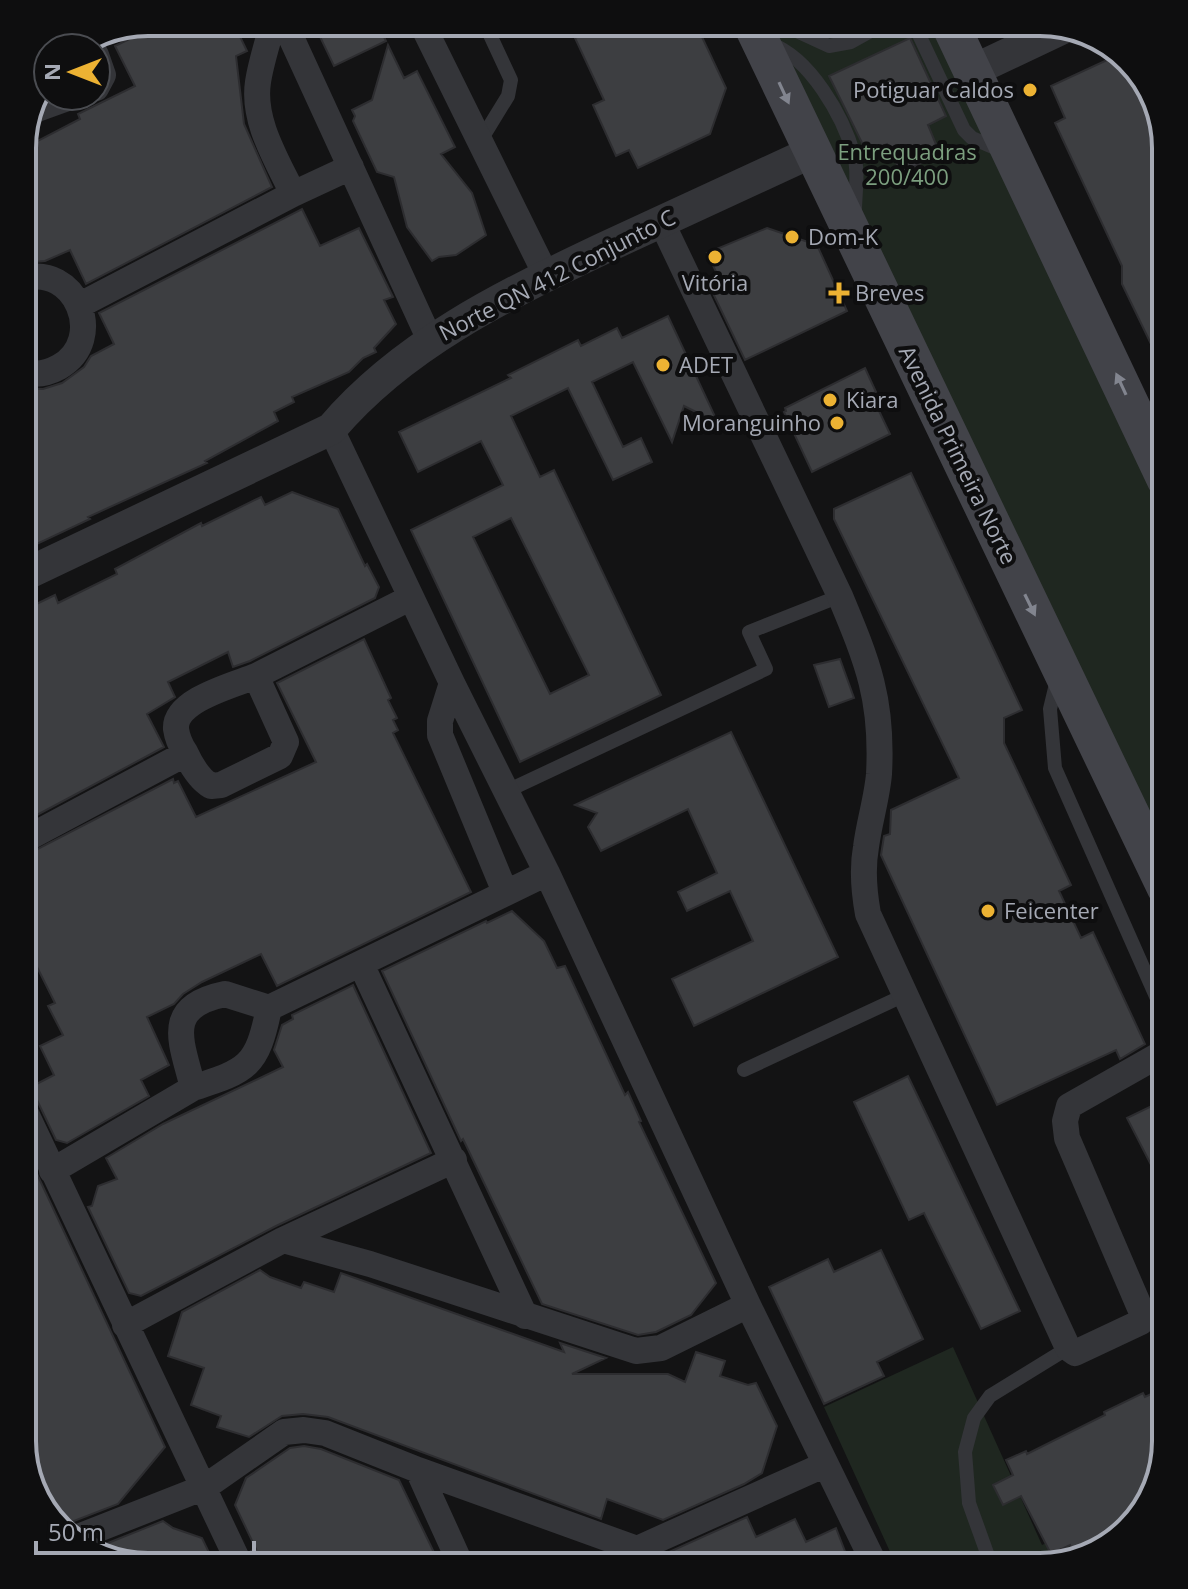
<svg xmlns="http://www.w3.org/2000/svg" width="1188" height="1589" viewBox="0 0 1188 1589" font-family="'Open Sans',sans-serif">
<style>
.green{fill:#1f2720}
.building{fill:#3d3e41;stroke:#2d2d30;stroke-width:2;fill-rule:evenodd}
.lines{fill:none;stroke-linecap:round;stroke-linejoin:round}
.service{stroke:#343539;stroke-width:14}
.minor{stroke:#343539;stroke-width:26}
.tertiary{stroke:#343539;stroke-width:32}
.secondary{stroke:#424349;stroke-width:38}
.oneway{fill:#82858f}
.poi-dot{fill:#ecb233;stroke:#0e0e0f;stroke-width:3}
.labels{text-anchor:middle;stroke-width:8;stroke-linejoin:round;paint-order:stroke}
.poi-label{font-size:22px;fill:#a5a9b4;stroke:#0e0e0f;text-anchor:start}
.park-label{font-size:22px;fill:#7c9f7f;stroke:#0e0e0f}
.street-label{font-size:22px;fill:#a5a9b4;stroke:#0e0e0f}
.rim{fill:none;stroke:#a5a9b4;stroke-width:4}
</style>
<rect width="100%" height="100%" fill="#131314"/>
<!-- green -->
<path class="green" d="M747 22H930L1166 518V904Z
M953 1347 1042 1545 1152 1494 1149 1504 1110 1546 1041 1567H897L824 1407Z"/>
<!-- building -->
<path class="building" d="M148 22H233L247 51 236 56 244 124 272 187 86 284 70 250 45 261 22 263V149L80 119 78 114 135 86 115 46 146 31 143 24Z
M313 22H377L386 41 334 66Z
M609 22H695L726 88 710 134 638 168 629 150 616 156 593 105 604 100 575 38Z
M910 38 946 116 928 125 940 154 901 173 887 144 867 153 829 76Z
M388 45 404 78 417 71 455 147 441 154 472 193 486 235 456 255 439 257 432 261 407 227 394 177 377 172 353 121 355 116 352 110 372 100Z
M1120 54 1145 78 1166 148V375L1122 284V266L1055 123 1065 118 1051 86Z
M302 209 320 246 359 228 393 297 384 300 396 324 374 348 376 352 363 358 349 372 292 397 294 402 274 412 278 421 205 461 207 463 88 517 90 519 22 551V388L43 389 62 383 84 367 91 356 114 344 99 313Z
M767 228 817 245 847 311 745 360 710 287 721 282 707 253Z
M668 316 718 423 684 406 672 442 633 362 592 382 623 447 641 438 652 462 613 480 568 388 511 416 540 477 554 470 661 695 520 762 411 530 503 485 481 441 418 472 399 432 511 378 508 375 578 340 581 346 617 328 622 338ZM511 518 589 675 550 694 473 537Z
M865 368 876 392 871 394 890 434 812 472 784 412 786 411 785 408Z
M911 473 1022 710 1004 718V743L1071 885 1059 891 1081 938 1093 932 1145 1044 1120 1059 1116 1050 997 1105 881 855 884 836 890 834 891 810 959 778 834 519V509Z
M292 492 338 509 365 566 367 564 379 587 375 598 250 661 233 667 228 652 168 682 175 697 147 714 164 747 22 823V611L55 595 58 603 117 574 115 569 201 523 202 526 261 497 265 505Z
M364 639 391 698 388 700 397 718 393 720 398 730 393 733 471 892 277 986 261 954 202 982 183 994 174 1004 147 1017 169 1065 141 1080 149 1096 67 1143 56 1140 36 1098 25 1090 54 1075 40 1046 63 1035 48 1006 55 1003 22 937V857L173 779 174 783 178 781 196 817 316 762 277 683Z
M840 659 854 698 829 707 814 665Z
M731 732 838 957 694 1026 672 979 753 941 730 891 687 911 678 892 717 873 688 809 601 851 588 827 597 813 575 805Z
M512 911 544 941 557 968 565 966 625 1095 628 1092 641 1121 639 1122 716 1283 691 1315 656 1332 638 1335 542 1304 463 1139 461 1141 382 971 486 921 487 923Z
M353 985 431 1153 276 1226 141 1296 129 1293 88 1207 92 1206 98 1186 117 1179 106 1158 163 1124 283 1067 274 1050 282 1025 293 1019 292 1015Z
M908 1076 1020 1311 981 1329 924 1213 909 1220 854 1102Z
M1166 1099V1194L1127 1118Z
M22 1142 165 1447 118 1504 74 1521 55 1520 43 1493 38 1495 22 1441Z
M881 1250 923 1339 877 1362 884 1376 824 1404 769 1287 828 1259 834 1272Z
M260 1270 270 1277 301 1288 304 1282 334 1292 341 1273 564 1352 560 1343 606 1358 572 1374H668L685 1382 696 1352 725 1361 720 1376 748 1385 756 1383 777 1426 762 1473 744 1484 663 1520 607 1499 601 1519 328 1417 303 1414 282 1416 249 1437 217 1427 221 1416 191 1405 204 1368 168 1356 182 1312Z
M1166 1387V1442L1149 1504 1129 1525 1073 1551 1070 1545 1051 1554 1021 1496 1003 1505 993 1485 1013 1475 1006 1460 1026 1451 1027 1454 1105 1415 1104 1412 1143 1393 1145 1397Z
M304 1446 321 1449 399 1480 441 1567H257L251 1551 256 1549 235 1505 246 1478 290 1448Z
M747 1517 756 1537 795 1519 806 1542 836 1528 851 1567H655L658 1557Z
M163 1521 173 1528 202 1538 216 1567H140L88 1551Z"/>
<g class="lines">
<!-- service -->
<path class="service" d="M777 22 829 46 851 42 887 22
M913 22 964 130 972 138 1000 150
M771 44C810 58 843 116 854 155 859 171 855 194 855 211
M481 140 508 96 511 80 484 22
M1057 680 1050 709 1055 768 1166 1019
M507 791 766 669 749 632 840 596
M744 1070 907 994
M992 1567 969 1503 965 1452 974 1418 990 1396 1068 1348"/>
<!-- minor -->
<path class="minor" d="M273 22C268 42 261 62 258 82 252 121 277 160 293 194
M284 22 430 340
M421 22 546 275
M96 55 103 75 96 88
M37 109 73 96
M661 221 840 596C868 663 883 700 879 774 877 798 869 823 866 847 862 869 864 892 868 914L1068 1348 1075 1353 1141 1322 1143 1315 1067 1138 1065 1121 1069 1106 1166 1051
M80 305 293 194 351 167
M22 371C35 376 48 373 59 367 108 339 75 262 22 279
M331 429 452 683 547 873 748 1305 876 1567
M256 676 286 742 280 756 221 785 211 786C199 779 191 765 185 752 181 746 177 736 176 729 174 700 234 685 256 676Z
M256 676 410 598
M452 683 440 721V735L505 892
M22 841 185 754
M361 964 525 1316
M225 994 269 1008C257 1067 248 1070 193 1088 182 1042 162 1007 225 994Z
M269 1008 547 873
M22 1105 241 1567
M52 1171 193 1088
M283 1240 454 1160
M125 1325 283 1240 370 1264 636 1351 661 1348 748 1305
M418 1470 462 1567
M73 1539 205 1487 284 1432 304 1430 325 1433 418 1470 637 1549 824 1465
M599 1567 637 1549"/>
<!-- tertiary -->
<path class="tertiary" d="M972 71 1065 27
M22 576 331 429C402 345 503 296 602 249 672 216 742 184 812 152"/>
<!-- secondary -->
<path class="secondary" d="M751 22 1166 888
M949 22 1166 480"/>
</g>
<!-- one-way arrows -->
<defs><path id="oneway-solid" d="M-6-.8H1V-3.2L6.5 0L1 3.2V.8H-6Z" transform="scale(2)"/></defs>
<g class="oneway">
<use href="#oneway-solid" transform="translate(784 93) rotate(65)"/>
<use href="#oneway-solid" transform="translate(1121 384) rotate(-115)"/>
<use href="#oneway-solid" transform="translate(1030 605) rotate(64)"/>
</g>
<!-- markers -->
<g class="poi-dot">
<circle cx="1030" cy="90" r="8"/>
<circle cx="792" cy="237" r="8"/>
<circle cx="715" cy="257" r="8"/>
<path d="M835 281h8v8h8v8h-8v8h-8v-8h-8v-8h8z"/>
<circle cx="663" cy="365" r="8"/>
<circle cx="830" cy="400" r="8"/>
<circle cx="837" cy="423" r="8"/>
<circle cx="988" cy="911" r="8"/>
</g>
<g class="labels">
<!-- poi labels -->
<g class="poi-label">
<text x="1014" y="98" text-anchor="end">Potiguar Caldos</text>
<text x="808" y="245">Dom-K</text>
<text x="715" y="291" text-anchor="middle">Vitória</text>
<text x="855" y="301">Breves</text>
<text x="679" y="373">ADET</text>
<text x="846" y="408">Kiara</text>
<text x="821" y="431" text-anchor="end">Moranguinho</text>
<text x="1004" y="919">Feicenter</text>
</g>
<!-- park labels -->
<g class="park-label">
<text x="907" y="160">Entrequadras<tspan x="907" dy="25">200/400</tspan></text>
</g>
<!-- street labels -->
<g class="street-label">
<text transform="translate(557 275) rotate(-27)" y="8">Norte QN 412 Conjunto C</text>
<text transform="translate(958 455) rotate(64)" y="8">Avenida Primeira Norte</text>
</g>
</g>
<!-- crop -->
<path d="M0 0H1188V1589H0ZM148 36H1040A112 112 0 0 1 1152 148V1441A112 112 0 0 1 1040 1553H148A112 112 0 0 1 36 1441V148A112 112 0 0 1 148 36Z" fill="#0e0e0f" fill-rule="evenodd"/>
<path class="rim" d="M148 36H1040A112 112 0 0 1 1152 148V1441A112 112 0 0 1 1040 1553H148A112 112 0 0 1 36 1441V148A112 112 0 0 1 148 36Z"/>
<!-- north arrow -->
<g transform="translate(72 72) rotate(270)"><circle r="38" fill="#0e0e0f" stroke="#4a4c51" stroke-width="2"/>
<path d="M0-6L14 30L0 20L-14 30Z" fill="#ecb233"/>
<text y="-12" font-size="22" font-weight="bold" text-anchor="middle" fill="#a5a9b4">N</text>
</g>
<!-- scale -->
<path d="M36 1541v12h218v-12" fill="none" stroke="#a5a9b4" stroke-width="4"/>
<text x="48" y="1541" font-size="24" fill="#a5a9b4" stroke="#0e0e0f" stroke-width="6" paint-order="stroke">50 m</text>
</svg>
